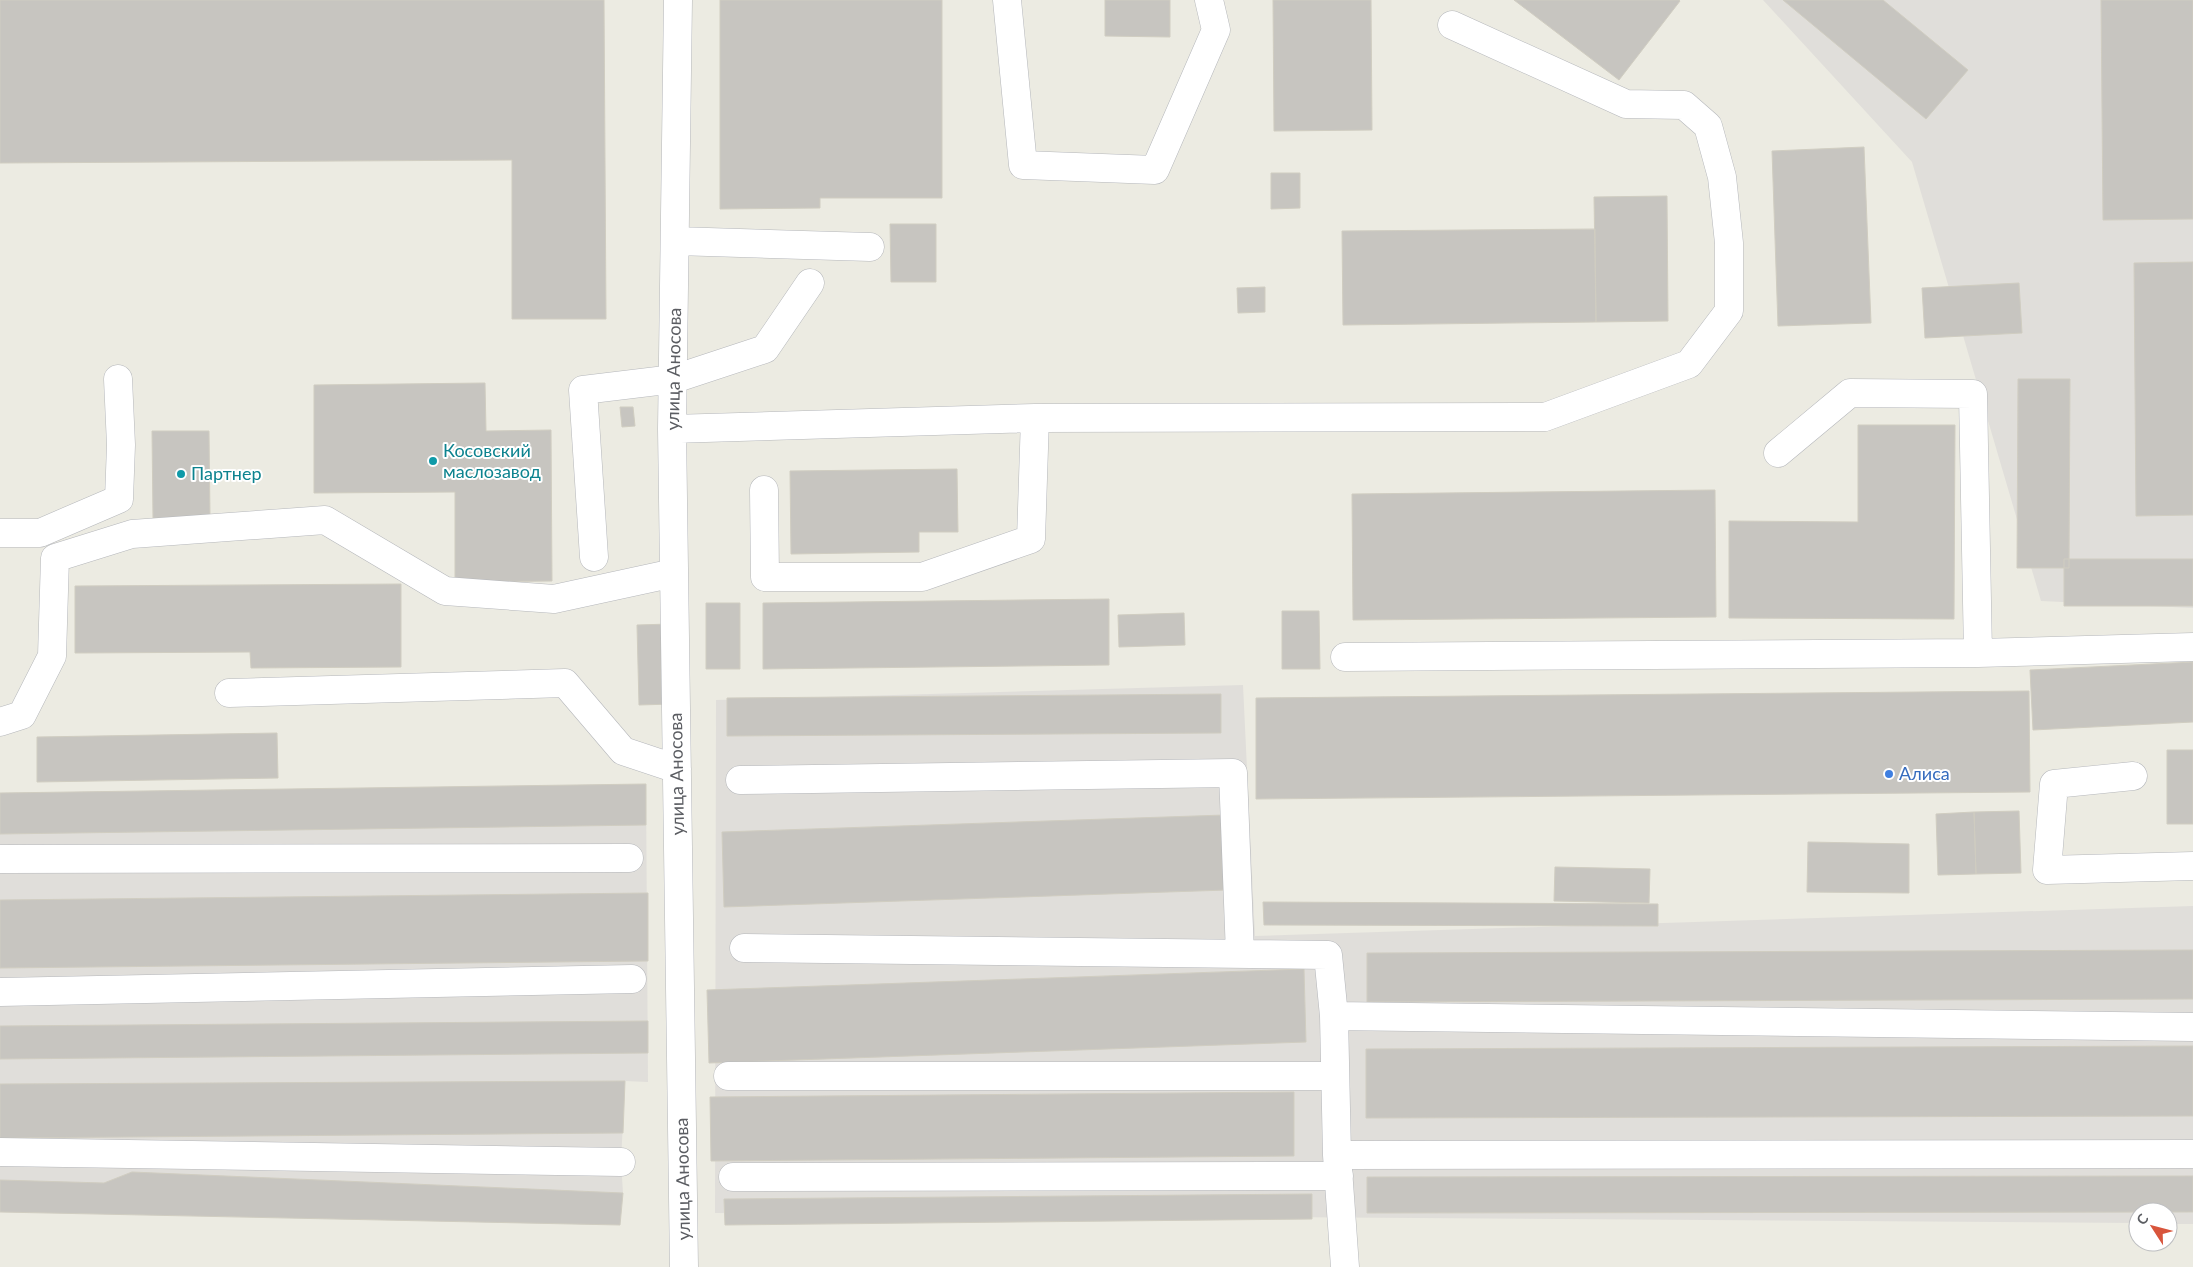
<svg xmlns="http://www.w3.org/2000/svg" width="2193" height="1267" viewBox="0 0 2193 1267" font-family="Lato,sans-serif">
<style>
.industrial{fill:#e0deda}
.building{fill:#c7c5c0;stroke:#d0cdc1}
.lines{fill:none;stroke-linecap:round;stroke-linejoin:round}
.minor-casing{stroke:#b5b7bb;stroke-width:29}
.minor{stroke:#fff;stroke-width:28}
.culture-dot{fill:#0f9aa8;stroke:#fff;stroke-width:2}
.shop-dot{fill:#3f7fe0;stroke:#fff;stroke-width:2}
.labels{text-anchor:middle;stroke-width:4;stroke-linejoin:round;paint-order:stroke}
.street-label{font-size:18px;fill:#5b5d62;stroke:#fff}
.culture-label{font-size:18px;fill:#0d838f;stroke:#fff;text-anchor:start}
.shop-label{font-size:18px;fill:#366cbe;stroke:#fff;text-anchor:start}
</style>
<rect width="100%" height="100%" fill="#ecebe2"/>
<!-- industrial -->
<path class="industrial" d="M1763 0H2193V608L2041 601 1912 162Z
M1243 685 1255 936 2193 906V1224H2168V1212H2138V1223L715 1213 716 700Z
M646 784 648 1082 625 1081 621 1162 623 1193 0 1212V793Z"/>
<!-- building -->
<path class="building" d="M0 0H604L606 319H512V160L0 163Z
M720 0H942V198H820V208L720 209Z
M1105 0H1170V37L1105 36Z
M1273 0H1371L1372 130 1274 131Z
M1514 0H1679L1680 1 1619 80Z
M1783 0H1883L1968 70 1926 119Z
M2101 0H2193V219L2103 220Z
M1864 147 1871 323 1778 326 1772 151Z
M1271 173H1300V208L1271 209Z
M1667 196 1668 321 1596 322 1594 197Z
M890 224H936V282H891Z
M1595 229 1596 322 1343 325 1342 231Z
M2193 262V515L2136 516 2134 263Z
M2019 283 2022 333 1925 338 1922 288Z
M1265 287V312L1238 313 1237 288Z
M2018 379H2070L2069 568H2017Z
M485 383 486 431 551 430 552 581 455 582V492L314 493V385Z
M620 407H633L635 426 622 427Z
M1858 425H1955L1954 619 1729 618V521L1858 522Z
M152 431H209L210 517 153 518Z
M957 469 958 532H919V552L791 554 790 471Z
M1715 490 1716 617 1353 620 1352 494Z
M2064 559H2193V606H2064Z
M401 584V667L251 668 250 652 75 653V586Z
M1109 599V665L763 669V603Z
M706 603H740V669H706Z
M1282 611H1319L1320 669H1282Z
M1184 613 1185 645 1119 647 1118 615Z
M670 624 671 704 639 705 637 625Z
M2193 662V722L2033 730 2030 670Z
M2029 691 2030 792 1256 799V698Z
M1221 694V733L727 736V698Z
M277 733 278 778 37 782V737Z
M2167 750H2193V824H2167Z
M646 784V825L0 834V793Z
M2019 811 2021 873 1976 874 1974 812Z
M1974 812 1976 874 1938 875 1936 814Z
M1224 815 1227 890 724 907 722 832Z
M1808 842 1909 844V893L1807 892Z
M1555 867 1650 869 1649 903 1554 901Z
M648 893V961L0 968V900Z
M1263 902 1658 904V926L1264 925Z
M2193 950V999L1367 1002V953Z
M1304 969 1306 1042 709 1063 707 990Z
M648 1021V1053L0 1059V1026Z
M2193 1046V1116L1366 1118V1049Z
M625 1081 623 1133 0 1138V1084Z
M1294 1092V1156L711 1161 710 1097Z
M132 1172 623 1193 620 1225 0 1212V1180L104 1183Z
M2193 1176V1212L1367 1213V1177Z
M1312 1194V1219L725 1225 724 1199Z"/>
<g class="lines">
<!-- minor casing -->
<g class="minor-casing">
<path id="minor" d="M678 0 672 429 684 1267
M1007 0 1023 165 1155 170 1216 30 1209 0
M676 241 870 247
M1035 418 1545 417 1689 364 1729 311V243L1722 177 1708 126 1684 105 1626 104 1452 25
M672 429 1035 418 1031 539 922 577H765L764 490
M1778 453 1850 393 1973 394 1978 653
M0 533H40L119 499 121 445 118 379
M594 557 583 390 674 379 765 349 810 283
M1345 657 1978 653 2193 647
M229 693 565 683 623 751 677 769
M0 722 22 715 52 656 55 558 132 534 325 520 445 591 554 599 674 573
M2133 776 2054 784 2047 870 2193 866
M740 780 1233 773 1240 954
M0 859 629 858
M744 948 1328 955 1334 1016 1337 1155 1345 1267
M0 992 632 979
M1334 1016 2193 1027
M728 1076H1335
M0 1152 621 1162
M1337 1155 2193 1154
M733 1177 1339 1176"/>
</g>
<!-- minor -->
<use href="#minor" class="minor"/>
</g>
<!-- markers -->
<g class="culture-dot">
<circle cx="433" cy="461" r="5"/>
<circle cx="181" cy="474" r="5"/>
</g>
<circle class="shop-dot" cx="1889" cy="774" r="5"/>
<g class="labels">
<!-- street labels -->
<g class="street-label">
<text transform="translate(674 369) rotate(-89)" y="6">улица Аносова</text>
<text transform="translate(677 774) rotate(-91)" y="6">улица Аносова</text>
<text transform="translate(683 1179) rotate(-91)" y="6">улица Аносова</text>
</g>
<!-- culture labels -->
<g class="culture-label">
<text x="443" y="457">Косовский<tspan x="443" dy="21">маслозавод</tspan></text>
<text x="191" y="480">Партнер</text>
</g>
<!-- shop labels -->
<g class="shop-label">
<text x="1899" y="780">Алиса</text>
</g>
</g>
<!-- north arrow -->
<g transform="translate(2153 1227) rotate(306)"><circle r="24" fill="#ffffff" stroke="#bdbec0"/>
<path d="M0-4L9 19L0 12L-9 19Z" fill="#d8553c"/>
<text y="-8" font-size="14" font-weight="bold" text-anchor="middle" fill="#5b5d62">С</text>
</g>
</svg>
